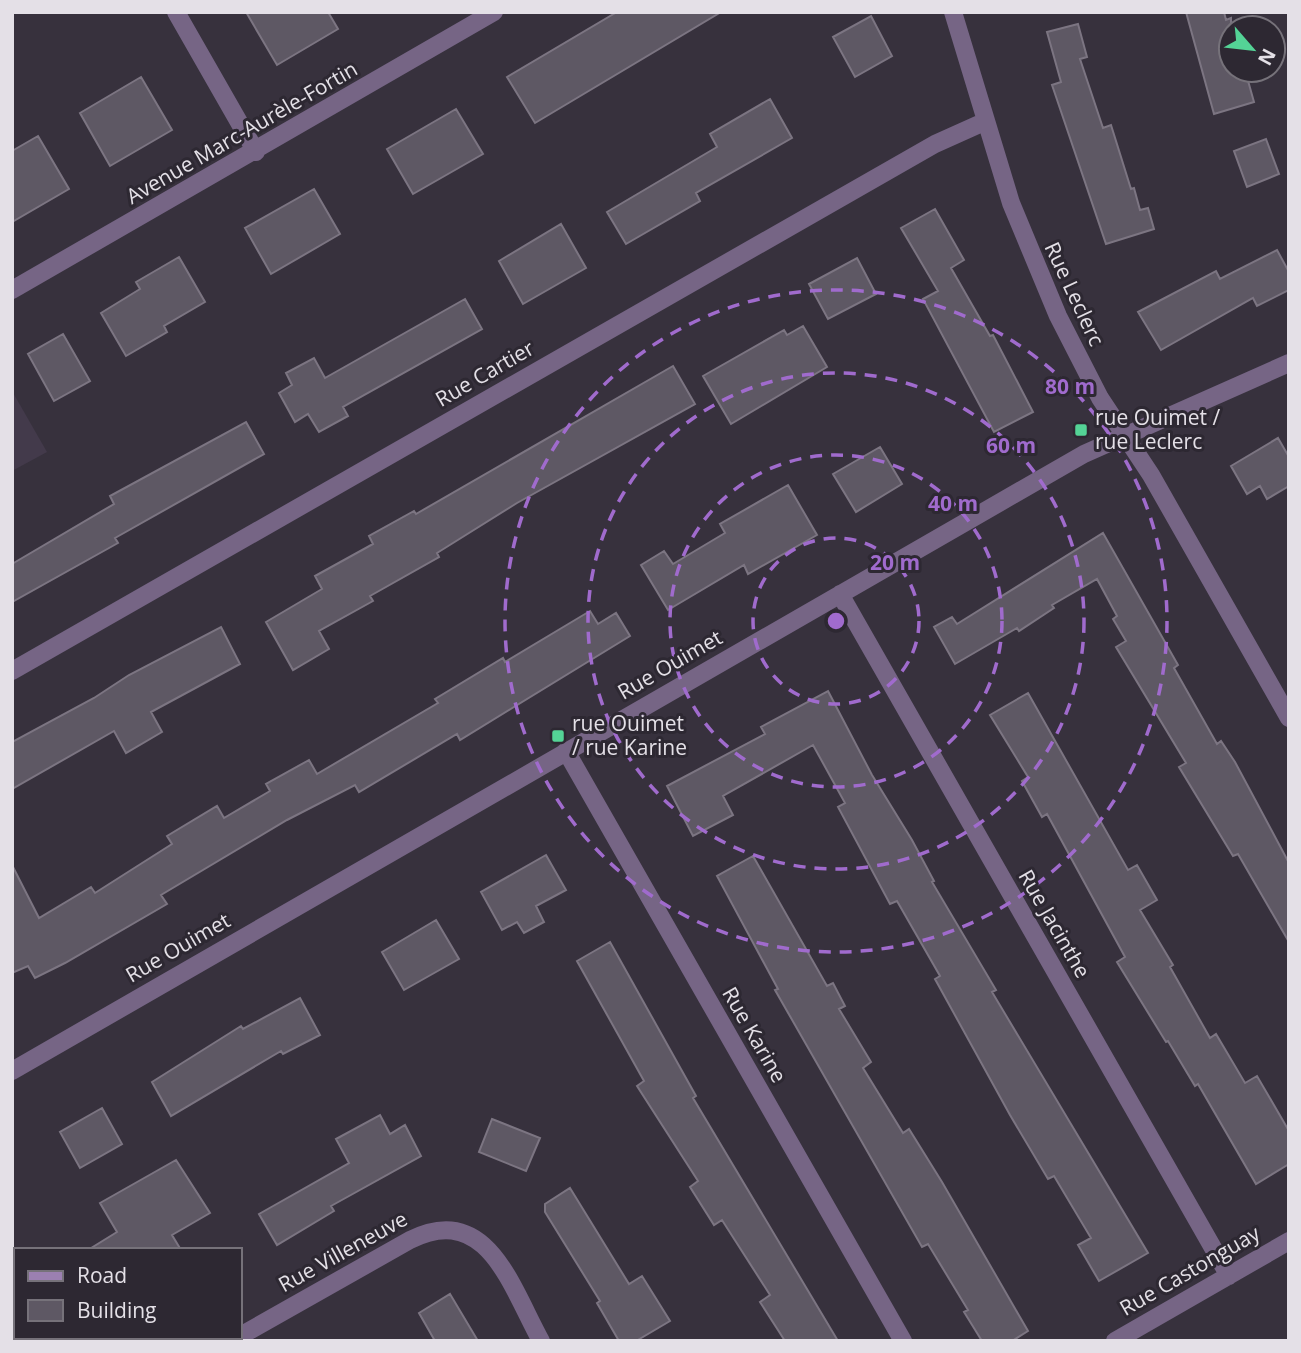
<svg xmlns="http://www.w3.org/2000/svg" width="1301" height="1353" viewBox="0 0 1301 1353" font-family="'Open Sans',sans-serif">
<style>
.built{fill:#433a4b}
.building{fill:#5e5864;stroke:#7c7582;stroke-width:2}
.lines{fill:none;stroke-linecap:round;stroke-linejoin:round}
.street{stroke:#766585;stroke-width:18}
.secondary{stroke:#9b80b1;stroke-width:18}
.ring{fill:none;stroke:#a06bcd;stroke-width:3.5;stroke-dasharray:12 9}
.poi-dot{fill:#54d396;stroke:#2d2832;stroke-width:2.5}
.labels{text-anchor:middle;stroke-width:6;stroke-linejoin:round;paint-order:stroke}
.street-label{font-size:21px;fill:#e4e0e7;stroke:#2d2832}
.poi-label{font-size:21px;fill:#e4e0e7;stroke:#2d2832;text-anchor:start}
.centre{fill:#a06bcd;stroke:#2d2832;stroke-width:3.5}
.ring-label{font-size:21px;text-anchor:middle;font-weight:bold;fill:#a06bcd;stroke:#2d2832;stroke-width:6;stroke-linejoin:round;paint-order:stroke}
</style>
<rect width="100%" height="100%" fill="#37313d"/>
<!-- built -->
<path class="built" d="M12 391 47 452 12 471Z"/>
<!-- building -->
<path class="building" d="M246 12H328L338 29 277 65Z
M617 12H721L535 123 507 77Z
M1186 12H1224L1226 20 1231 18V70H1245L1254 102 1214 114Z
M871 16 892 56 855 77 833 37Z
M1078 24 1087 57 1080 59 1103 128 1111 125 1131 189 1134 188 1140 210 1148 208 1154 229 1106 244 1052 85 1061 82 1047 32Z
M141 77 172 130 110 166 80 113Z
M770 99 792 138 696 193 700 201 626 244 607 212 717 147 710 134Z
M456 109 483 154 413 194 387 149Z
M38 136 69 189 12 222V151Z
M1266 139 1279 174 1247 187 1234 151Z
M314 189 340 234 271 274 245 228Z
M935 209 964 260 951 268 990 336 993 335 1033 412 994 432 923 299 938 291 901 228Z
M561 224 586 268 523 304 499 261Z
M1277 250 1289 272V290L1257 306 1253 298 1161 350 1138 312 1216 271 1220 279Z
M179 257 205 302 164 326 167 332 126 356 101 313 140 289 136 282Z
M857 258 876 294 828 319 809 284Z
M465 299 482 329 343 407 348 416 319 432 308 414 295 422 279 393 292 385 286 373 314 358 325 378Z
M803 326 827 367 731 424 703 376 784 330 787 335Z
M63 334 90 381 54 401 28 354Z
M673 366 695 404 517 503 437 553 439 557 370 596 373 601 319 631 329 649 293 670 266 622 322 589 315 576 373 544 369 536 414 511 416 514Z
M246 422 264 454 115 538 118 543 12 602V564L114 504 110 496Z
M1278 438 1289 457V486L1267 499 1260 486 1247 494 1231 466Z
M880 447 902 484 856 512 833 474Z
M788 485 817 535 748 574 744 565 668 610 641 565 664 551 673 564 725 533 720 524Z
M1103 533 1178 665 1174 668 1217 744 1221 741 1235 762 1289 863V942L1238 854 1233 856 1179 767 1186 763 1116 647 1126 641 1113 619 1117 616 1097 579 1052 605 1054 608 1019 631 1017 628 955 664 934 627 952 617 957 624Z
M590 611 598 624 616 613 630 636 460 740 457 734 359 792 355 785 287 820 161 895 167 904 65 963 35 978 28 966 12 973V865L39 918 91 887 95 893 172 844 167 836 217 806 224 818 270 791 266 784 309 760 317 774 438 703 435 699 503 658 505 662Z
M221 627 240 664 151 712 162 732 126 753 114 731 12 789V742L94 698 129 675Z
M828 691 872 775 912 840 934 881 932 882 996 990 992 992 1148 1253 1099 1281 1078 1245 1091 1238 1054 1176 1048 1179 1010 1115 935 979 940 976 897 901 890 904 838 807 845 803 813 745 723 796 733 815 693 836 667 786 765 734 761 727Z
M1028 693 1128 870 1137 865 1157 900 1140 910 1173 965 1170 967 1210 1038 1216 1034 1245 1083 1257 1076 1289 1131V1164L1256 1184 1198 1084 1195 1086 1168 1041 1166 1042 1117 962 1125 957 1047 814 1042 817 1022 781 1028 777 990 715Z
M546 855 566 890 536 906 544 922 524 933 517 922 502 930 481 892Z
M753 856 827 986 833 983 845 1006 839 1009 871 1062 863 1068 903 1133 909 1129 942 1182 1028 1331 1012 1341H982L964 1312 968 1310 928 1244 922 1247 775 990 778 989 717 876Z
M436 920 459 959 404 990 382 952Z
M610 942 696 1096 693 1098 838 1341H785L760 1302 770 1295 722 1220 714 1225 690 1187 698 1181 637 1086 644 1081 577 961Z
M300 998 320 1035 283 1054 281 1051 171 1116 152 1082 241 1026 243 1029Z
M102 1108 122 1144 80 1168 60 1132Z
M380 1115 390 1134 405 1125 421 1156 331 1206 334 1211 277 1245 259 1214 349 1163 336 1139Z
M492 1119 540 1138 526 1171 479 1152Z
M176 1160 210 1213 172 1235 181 1250H88L117 1232 100 1203Z
M570 1188 629 1284 642 1276 670 1321 636 1341H619L597 1303 600 1301 545 1212V1204Z
M450 1294 478 1341H435L419 1313Z"/>
<g class="lines">
<!-- street -->
<path class="street" d="M176 12 256 152
M953 12 1011 203 1058 316 1100 398 1151 475 1289 718
M12 290 494 12
M840 594 1229 1276
M12 671 935 144 984 122
M566 751 903 1341
M12 1071 1084 454 1289 363
M240 1336 410 1240C487 1201 511 1287 541 1341
M1115 1341 1289 1241"/>
<!-- secondary -->
<path class="secondary" d="M12 1266 16 1276
M37 1337 38 1341"/>
</g>
<!-- distance rings -->
<g class="ring">
<circle cx="836" cy="621" r="83"/>
<circle cx="836" cy="621" r="166"/>
<circle cx="836" cy="621" r="248"/>
<circle cx="836" cy="621" r="331"/>
</g>
<!-- markers -->
<g class="poi-dot">
<rect x="1074" y="423" width="14" height="14" rx="3.5"/>
<rect x="551" y="729" width="14" height="14" rx="3.5"/>
</g>
<g class="labels">
<!-- street labels -->
<g class="street-label">
<text transform="translate(242 133) rotate(-30)" y="7">Avenue Marc-Aurèle-Fortin</text>
<text transform="translate(1074 294) rotate(65)" y="7">Rue Leclerc</text>
<text transform="translate(485 374) rotate(-30)" y="7">Rue Cartier</text>
<text transform="translate(670 665) rotate(-30)" y="7">Rue Ouimet</text>
<text transform="translate(1054 924) rotate(60)" y="7">Rue Jacinthe</text>
<text transform="translate(178 948) rotate(-30)" y="7">Rue Ouimet</text>
<text transform="translate(754 1035) rotate(60)" y="7">Rue Karine</text>
<text transform="translate(343 1252) rotate(-29)" y="7">Rue Villeneuve</text>
<text transform="translate(1190 1271) rotate(-30)" y="7">Rue Castonguay</text>
</g>
<!-- poi labels -->
<g class="poi-label">
<text x="1095" y="425">rue Ouimet /<tspan x="1095" dy="24">rue Leclerc</tspan></text>
<text x="572" y="731">rue Ouimet<tspan x="572" dy="24">/ rue Karine</tspan></text>
</g>
</g>
<circle cx="836" cy="621" r="10" class="centre"/>
<g class="ring-label">
<text x="1070" y="394">80 m</text>
<text x="1011" y="453">60 m</text>
<text x="953" y="511">40 m</text>
<text x="895" y="570">20 m</text>
</g>
<!-- border -->
<rect width="1301" height="1353" fill="none" stroke="#e4e0e7" stroke-width="28"/>
<!-- legend -->
<rect x="14" y="1248" width="228" height="91" fill="#2d2832" stroke="#76727a" stroke-width="2"/>
<rect x="28" y="1271" width="35" height="10" fill="#9b80b1" stroke="#76727a" stroke-width="2"/>
<text x="77" y="1283" font-size="21" fill="#e4e0e7">Road</text>
<rect x="28" y="1300" width="35" height="21" fill="#5e5864" stroke="#76727a" stroke-width="2"/>
<text x="77" y="1318" font-size="21" fill="#e4e0e7">Building</text>
<!-- north arrow -->
<g transform="translate(1252 49) rotate(118)"><circle r="33" fill="#2d2832" stroke="#76727a" stroke-width="2"/>
<path d="M0-5L12 26L0 18L-12 26Z" fill="#54d396"/>
<text y="-10" font-size="19" font-weight="bold" text-anchor="middle" fill="#e4e0e7">N</text>
</g>
</svg>
